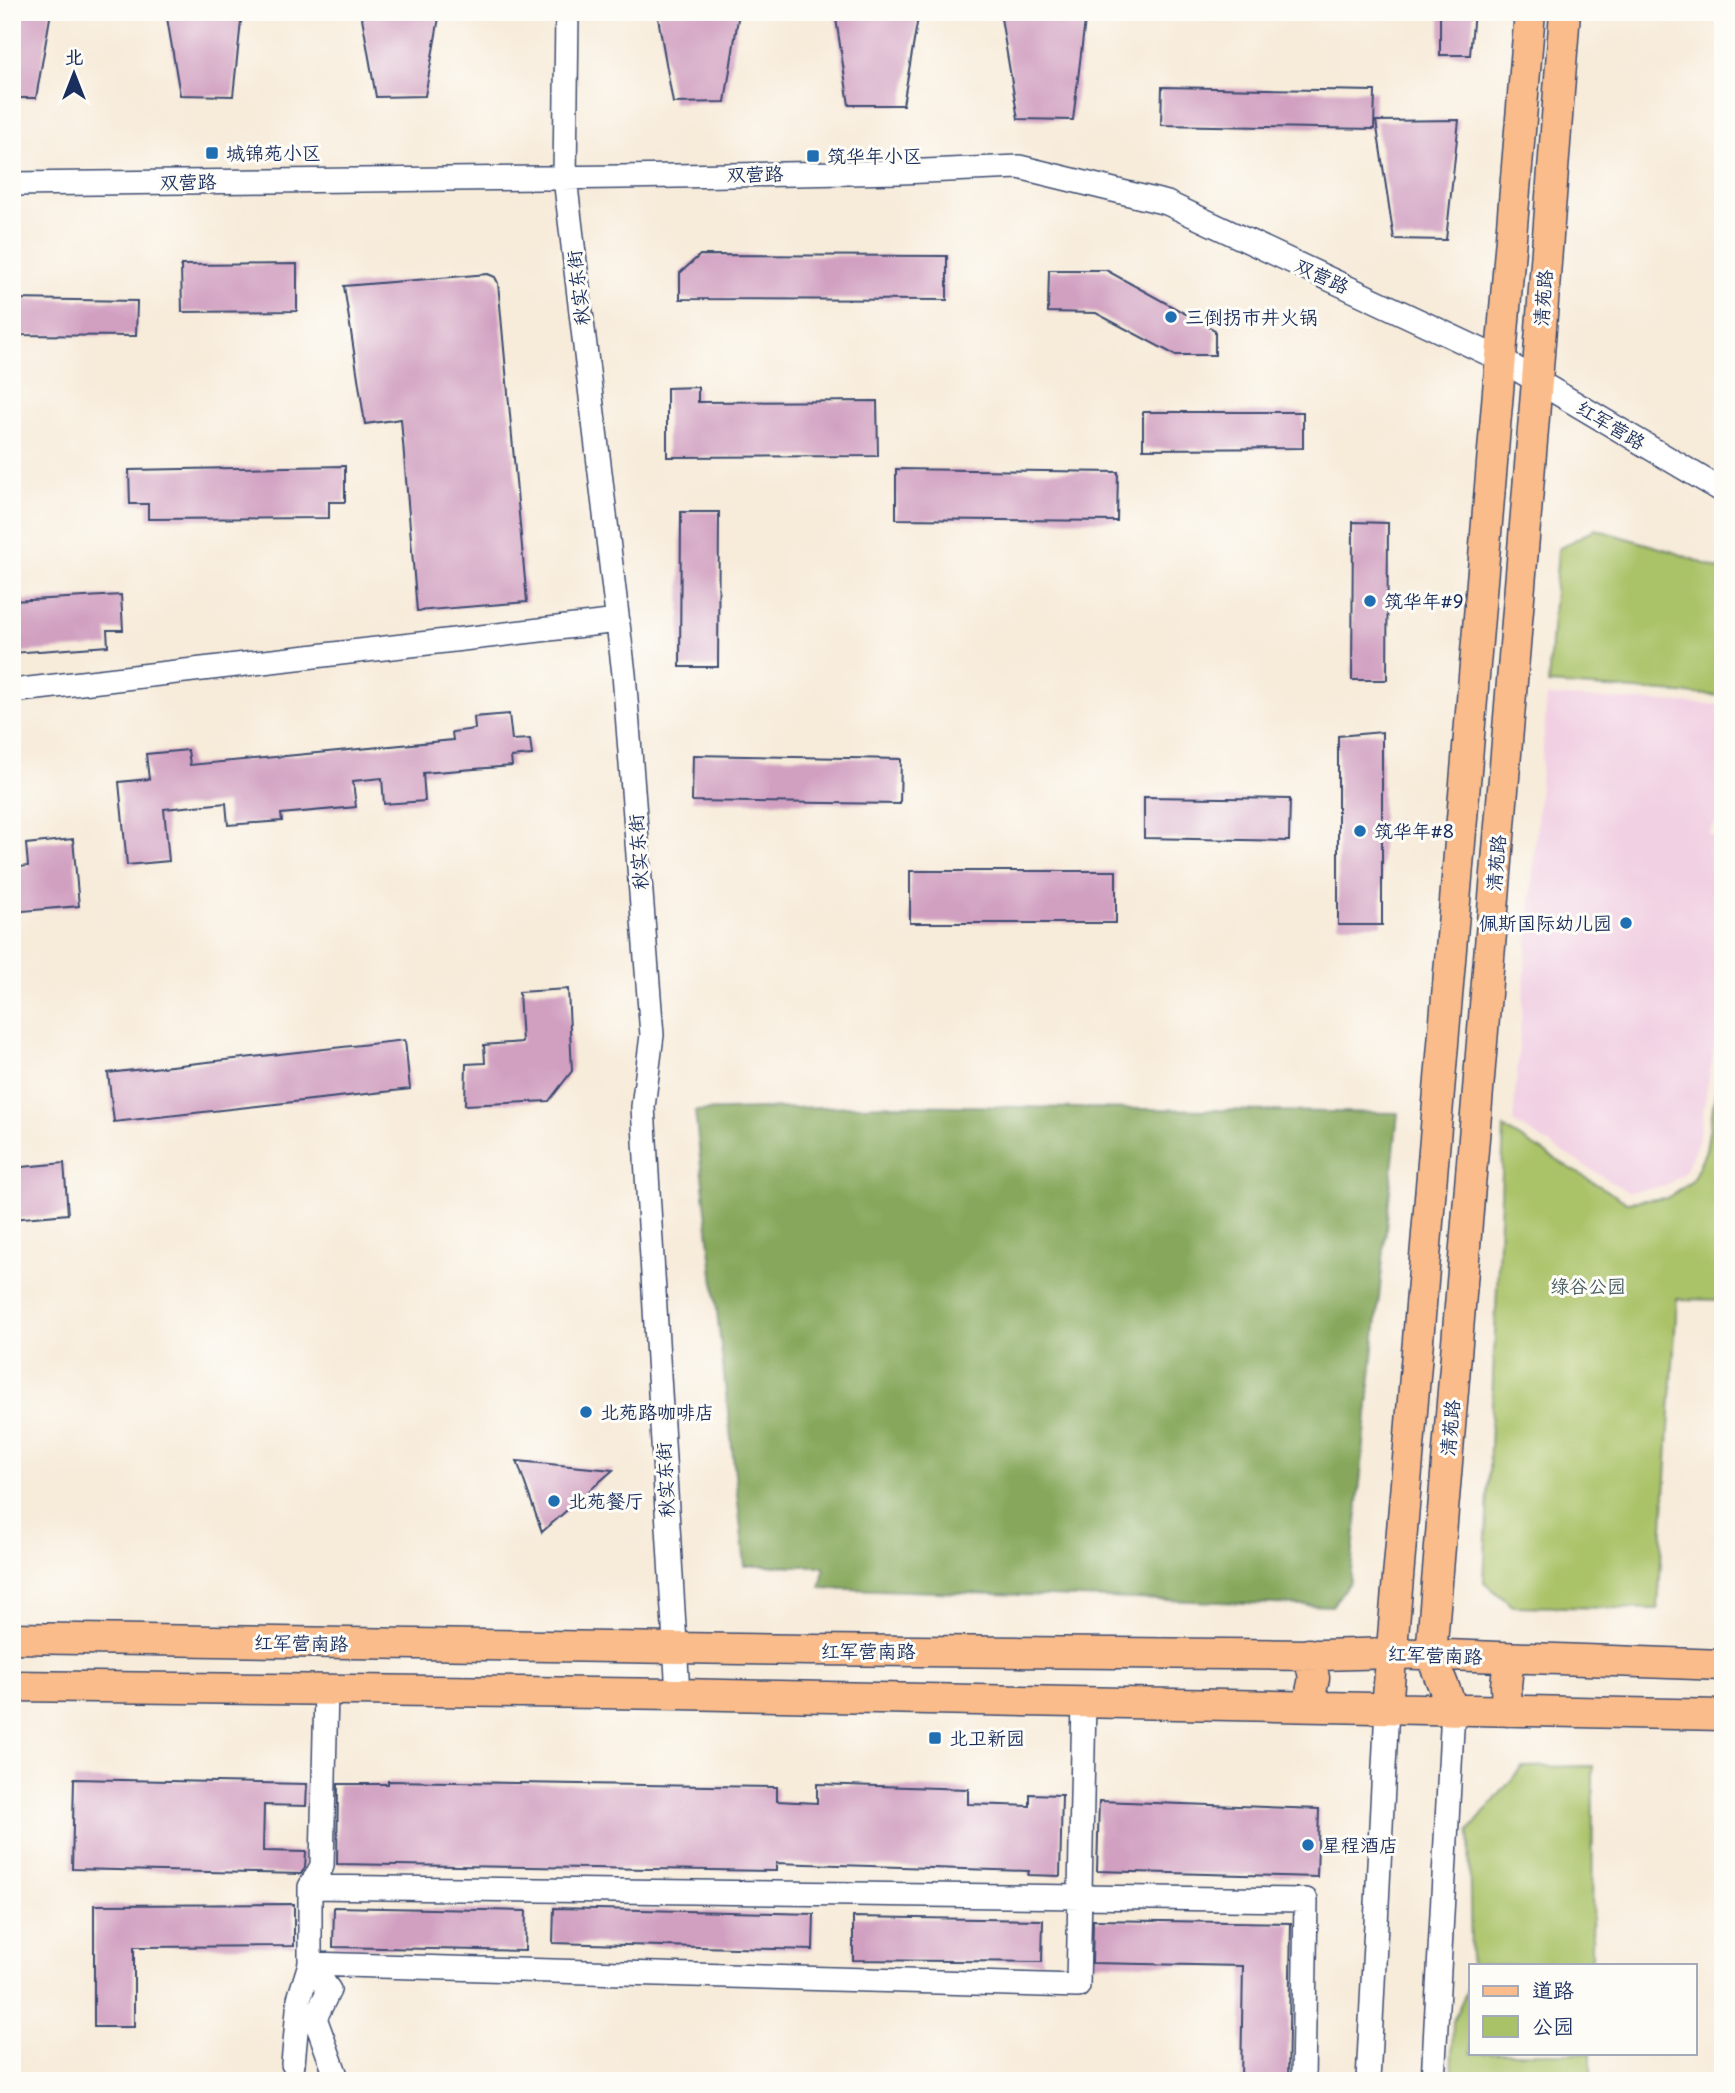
<svg xmlns="http://www.w3.org/2000/svg" width="1735" height="2093" viewBox="0 0 1735 2093" font-family="'Playpen Sans','LXGW WenKai TC',sans-serif">
<style>
.built{fill:#f1d0e3}
.green{fill:#aac267;stroke:#627862;stroke-width:2}
.forest{fill:#87a85c;stroke:#516c5d;stroke-width:2}
.building{fill:#d1a0c1}
.lines{fill:none;stroke-linecap:round;stroke-linejoin:round}
.minor-casing{stroke:#3c4b70;stroke-width:26}
.major-casing{stroke:#3c4b70;stroke-width:33}
.minor{stroke:#fff;stroke-width:23}
.major{stroke:#f9bc8a;stroke-width:30}
.poi-dot{fill:#1f6fb2;stroke:#fdfcf7;stroke-width:2.5}
.labels{text-anchor:middle;stroke-width:6;stroke-linejoin:round;paint-order:stroke}
.poi-label{font-size:19px;fill:#1b2f5e;stroke:#fdfcf7;text-anchor:start}
.street-label{font-size:19px;fill:#1b2f5e;stroke:#fdfcf7}
.park-label{font-size:19px;fill:#465b61;stroke:#fdfcf7}
</style>
<rect width="100%" height="100%" fill="#fdfcf7"/>
<filter id="ink" filterUnits="userSpaceOnUse"><feTurbulence type="fractalNoise" baseFrequency=".0143" numOctaves="2"/><feDisplacementMap in="SourceGraphic" scale="14" xChannelSelector="R" yChannelSelector="G"/><feConvolveMatrix kernelMatrix="1 2 1 2 8 2 1 2 1" color-interpolation-filters="sRGB"/></filter>
<filter id="wash" filterUnits="userSpaceOnUse"><feTurbulence type="fractalNoise" baseFrequency=".00686" numOctaves="4" result="noise"/><feDisplacementMap in="SourceGraphic" scale="28" xChannelSelector="R" yChannelSelector="G"/><feGaussianBlur stdDeviation="1.57" result="paint"/><feColorMatrix in="noise" values="0 0 0 0 0 0 0 0 0 0 0 0 0 0 0 0 0 1.4 0 .05"/><feComposite in="paint" operator="in"/></filter>
<g filter="url(#wash)">
<rect width="100%" height="100%" fill="#f7ebd9"/>
<!-- built -->
<path class="built" d="M1547 696 1723 705V813L1709 833 1723 848 1722 1002 1698 1142 1685 1172 1666 1186 1628 1192 1513 1122Z"/>
<!-- green -->
<path class="green" d="M1595 529 1674 552 1723 571V696L1548 684 1558 549Z
M1723 1047V1300L1677 1299 1658 1609 1513 1606 1484 1583 1504 1128 1626 1202 1667 1198 1692 1181 1706 1150Z
M1593 1766 1592 1965H1471L1469 1831 1522 1767Z
M1471 1981V2053H1591V2081H1451L1453 2021Z"/>
<!-- forest -->
<path class="forest" d="M892 1105 1398 1113 1350 1581 1332 1606 821 1588 824 1566H745L695 1111Z"/>
<g id="blocks">
<!-- building -->
<path class="building" d="M12 12H51L36 98H12Z
M166 12H242L233 96 180 95Z
M361 12H440L425 96 376 97Z
M657 12H739L725 102 673 103Z
M835 12H919L903 105H849Z
M1000 12H1086L1073 120 1018 119Z
M1440 12H1474L1470 55H1440Z
M1162 87 1375 91 1374 129 1161 125Z
M1459 120 1446 240 1394 239 1376 121Z
M700 255 947 256V300L680 299V273Z
M297 264V311L182 312 181 265Z
M1049 270H1106L1215 330V355H1175L1096 313 1048 312Z
M488 274 495 277 498 283 527 602 417 611 401 419 365 424 344 286Z
M12 299 137 301 136 336 12 335Z
M698 387V402L877 401 878 456 667 457V388Z
M1143 412H1303V448L1143 449Z
M345 466V502H329V518L148 519V504H130L129 470Z
M896 469 1118 472 1117 521 896 519Z
M681 512H719L718 667H680Z
M1353 522 1388 523 1387 680H1352Z
M121 595 123 630H107L108 646 12 653V601Z
M509 714 512 740 530 739 532 755 511 757 512 766 423 773 425 801 384 804 382 778 353 781 356 807 281 814 282 821 228 825 226 803 164 809 169 861 127 865 119 782 149 779 146 754 188 750 190 765 453 740 452 732 475 729 474 717Z
M1382 732V925H1338V736Z
M693 755 901 759 900 804 692 801Z
M1144 797 1290 799 1289 841 1144 838Z
M73 839 79 906 12 912V868L28 866 26 844Z
M910 871H1116V923H910Z
M568 989 572 1071 549 1101 465 1105 466 1064 485 1063 484 1045 522 1042 519 992Z
M405 1040 410 1089 114 1122 108 1073Z
M64 1163 68 1214 12 1219V1168Z
M517 1461 613 1470 542 1532Z
M74 1779 307 1784 306 1806 264 1805 263 1851 306 1852 305 1867 301 1874 72 1869Z
M388 1781 777 1787V1801L817 1803V1784L968 1789V1804L1030 1806V1794L1062 1795 1060 1876 1028 1875 1029 1871 776 1863V1871L337 1864 338 1784H388Z
M1099 1801 1319 1809 1317 1877 1097 1871Z
M294 1904V1946L134 1947V2027H94V1905Z
M334 1907 526 1911 525 1951 333 1947Z
M554 1908 814 1914 813 1950 553 1943Z
M853 1917 1043 1920 1042 1962 853 1960Z
M1093 1920 1291 1923 1288 2081H1241L1243 1966 1092 1963Z"/>
</g>
</g>
<g filter="url(#ink)">
<use href="#blocks" fill-opacity="0" stroke="#3c4b70" stroke-width="2"/>
<g class="lines">
<!-- minor casing -->
<g class="minor-casing">
<path id="minor" d="M567 12 565 178 624 674 652 1035 643 1107 678 1694
M12 184 621 177 901 172 1019 167 1167 203 1500 359 1723 491
M12 691 618 621
M326 1690 322 1866 310 1887V1964L1078 1986 1084 1702
M310 1887 1306 1900 1303 2081
M310 1964 329 1990 315 2018 338 2081
M293 2064 299 1999 310 1964
M1368 2081 1387 1708
M1433 2081 1453 1710"/>
</g>
<!-- major casing -->
<g class="major-casing">
<path id="major" d="M12 1638 809 1650 1321 1655 1392 1653 1723 1665
M12 1686 678 1694 1723 1715
M1308 1706 1314 1678 1309 1654
M1387 1708 1530 12
M1453 1710 1431 1655 1537 381 1565 12
M1507 1711 1506 1685 1509 1658"/>
</g>
<!-- minor -->
<use href="#minor" class="minor"/>
<!-- major -->
<use href="#major" class="major"/>
</g>
</g>
<!-- markers -->
<g class="poi-dot">
<rect x="205" y="146" width="14" height="14" rx="3.5"/>
<rect x="806" y="149" width="14" height="14" rx="3.5"/>
<circle cx="1171" cy="317" r="7"/>
<circle cx="1370" cy="601" r="7"/>
<circle cx="1360" cy="831" r="7"/>
<circle cx="1626" cy="923" r="7"/>
<circle cx="586" cy="1412" r="7"/>
<circle cx="554" cy="1501" r="7"/>
<rect x="928" y="1731" width="14" height="14" rx="3.5"/>
<circle cx="1308" cy="1845" r="7"/>
</g>
<g class="labels">
<!-- poi labels -->
<g class="poi-label">
<text x="226" y="160">城锦苑小区</text>
<text x="827" y="163">筑华年小区</text>
<text x="1185" y="324">三倒拐市井火锅</text>
<text x="1384" y="608">筑华年#9</text>
<text x="1374" y="838">筑华年#8</text>
<text x="1612" y="930" text-anchor="end">佩斯国际幼儿园</text>
<text x="600" y="1419">北苑路咖啡店</text>
<text x="568" y="1508">北苑餐厅</text>
<text x="949" y="1745">北卫新园</text>
<text x="1322" y="1852">星程酒店</text>
</g>
<!-- street labels -->
<g class="street-label">
<text transform="translate(755 174) rotate(-1)" y="7">双营路</text>
<text transform="translate(188 182) rotate(-1)" y="7">双营路</text>
<text transform="translate(1322 276) rotate(25)" y="7">双营路</text>
<text transform="translate(578 288) rotate(-97)" y="7">秋实东街</text>
<text transform="translate(1543 298) rotate(-86)" y="7">清苑路</text>
<text transform="translate(1611 425) rotate(31)" y="7">红军营路</text>
<text transform="translate(638 852) rotate(-94)" y="7">秋实东街</text>
<text transform="translate(1496 863) rotate(-85)" y="7">清苑路</text>
<text transform="translate(1450 1428) rotate(-85)" y="7">清苑路</text>
<text transform="translate(665 1480) rotate(-93)" y="7">秋实东街</text>
<text transform="translate(301 1643) rotate(1)" y="7">红军营南路</text>
<text x="868" y="1658">红军营南路</text>
<text transform="translate(1435 1655) rotate(2)" y="7">红军营南路</text>
</g>
<!-- park labels -->
<g class="park-label">
<text x="1588" y="1293">绿谷公园</text>
</g>
</g>
<!-- margin -->
<rect width="1735" height="2093" fill="none" stroke="#fdfcf7" stroke-width="42"/>
<!-- legend -->
<rect x="1469" y="1964" width="228" height="91" fill="#fdfcf7" stroke="#a3aaba" stroke-width="2"/>
<rect x="1483" y="1986" width="35" height="10" fill="#f9bc8a" stroke="#a3aaba" stroke-width="2"/>
<text x="1532" y="1998" font-size="21" fill="#1b2f5e">道路</text>
<rect x="1483" y="2016" width="35" height="21" fill="#aac267" stroke="#a3aaba" stroke-width="2"/>
<text x="1532" y="2034" font-size="21" fill="#1b2f5e">公园</text>
<!-- north arrow -->
<g transform="translate(74 74)" stroke="#fdfcf7" stroke-width="5" paint-order="stroke">
<path d="M0-5L12 26L0 18L-12 26Z" fill="#1b2f5e"/>
<text y="-10" font-size="19" font-weight="bold" text-anchor="middle" fill="#1b2f5e">北</text>
</g>
</svg>
